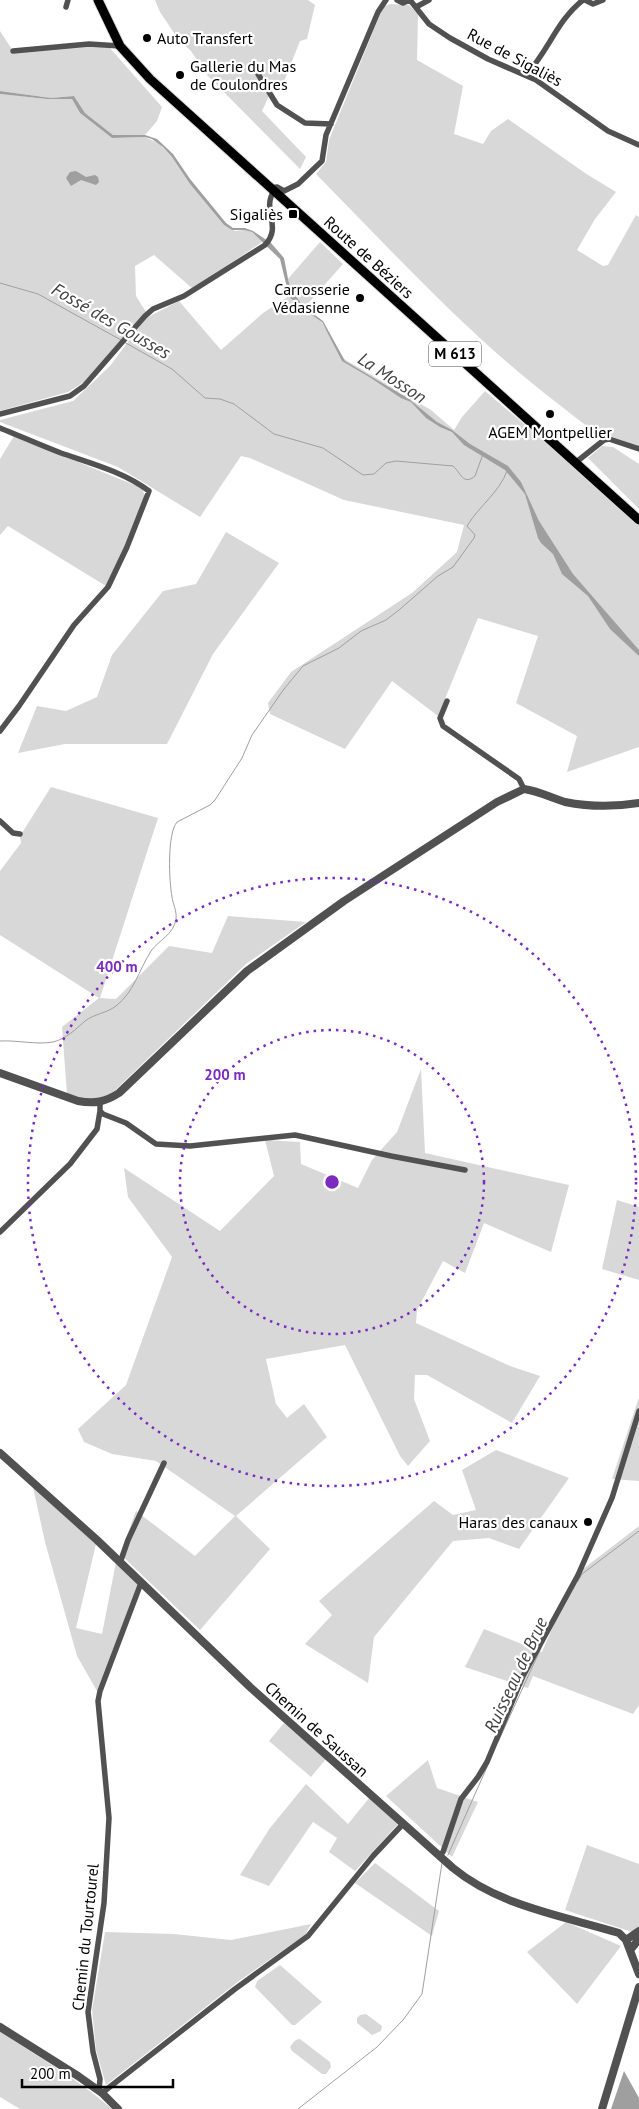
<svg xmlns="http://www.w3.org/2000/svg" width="639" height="2109" viewBox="0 0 639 2109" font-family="'PT Sans',sans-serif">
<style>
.green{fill:#d8d8d8}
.water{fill:#9f9f9f}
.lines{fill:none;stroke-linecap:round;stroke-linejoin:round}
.stream{stroke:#9f9f9f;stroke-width:1}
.primary-casing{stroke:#dbdbdb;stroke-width:11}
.minor{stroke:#515151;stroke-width:5.5}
.tertiary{stroke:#515151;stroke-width:8}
.primary{stroke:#000;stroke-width:9}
.ring{fill:none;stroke:#7b2cbf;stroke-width:2.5;stroke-dasharray:2.5 5}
.poi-dot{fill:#000;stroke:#fff;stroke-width:2}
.labels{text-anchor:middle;stroke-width:4.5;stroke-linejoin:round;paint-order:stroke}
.shield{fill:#fff;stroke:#4c4c4c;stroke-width:1}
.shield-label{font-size:15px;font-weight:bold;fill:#000}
.poi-label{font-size:16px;fill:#000;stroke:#fff;text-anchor:end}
.street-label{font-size:16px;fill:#000;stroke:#fff}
.water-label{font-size:18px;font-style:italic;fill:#404040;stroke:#fff}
.centre{fill:#7b2cbf;stroke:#fff;stroke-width:2.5}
.ring-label{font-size:15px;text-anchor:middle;font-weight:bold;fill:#7b2cbf;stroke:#fff;stroke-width:4.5;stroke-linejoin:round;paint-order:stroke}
</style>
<rect width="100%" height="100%" fill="#fff"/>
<!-- green -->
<path class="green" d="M155 0H308L315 5 307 39 300 41 281 89 274 85 262 111 306 157 300 169 207 75 191 51 178 39 160 12Z
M390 4 409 5 418 14 417 60 463 86 454 134 483 144 491 131 508 119 585 173 616 192 595 219 577 250 603 266 608 265 636 215 639 217V449C607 446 582 422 557 403 469 336 394 253 316 174L326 162 329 140 383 7Z
M0 31 13 51 89 45 109 47 162 107 157 121 145 135H113L85 113 74 96 51 98 0 91Z
M0 94 47 99H72L80 113 112 138 145 137 160 144 172 157 190 184 224 225 235 231 244 230 252 232 262 242 193 289 154 255 135 266 136 296 146 312 84 382 68 392 0 411Z
M320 242 343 264 305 307 289 289 287 280Z
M289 296 295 303 319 318 344 359 431 410 454 430 462 417 485 391 531 430 575 463 639 524V747L567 772 577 736 516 703 538 636 478 618 438 716 392 681 345 749 270 714 268 703 291 672 412 593 457 552 464 525 344 500 250 458 241 456 200 517 118 467 0 422V420L73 401 110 366 146 318 179 301 221 350 263 313Z
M14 436 142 488 145 497 125 547 106 586 8 526 0 535V459Z
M602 446 613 447 639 464V509L588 458Z
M226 532 279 563 213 654 167 744H65L18 753 37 706 66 711 97 697 112 655 163 591 196 584Z
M51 787 158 818 100 998 116 999 169 946 212 953 228 916 306 922 246 964 108 1097 85 1100 67 1094 62 1027 99 998 0 935V871L21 843 20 836Z
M421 1069 425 1153 569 1185 551 1252 484 1223 465 1273 443 1261 417 1310 416 1323 510 1366 540 1376 512 1423 427 1375H415L414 1399 430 1441 408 1466 400 1456 345 1345 266 1359 276 1404 287 1418 304 1404 327 1437 236 1516 270 1549 200 1630 120 1554 136 1511 195 1556 235 1516 156 1461 112 1454 84 1442 78 1429 126 1385 172 1257 128 1197 124 1168 220 1231 274 1176 265 1140 300 1142 301 1164 358 1188 372 1160 397 1132Z
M617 1200 639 1207V1280L602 1269Z
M639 1398V1481L612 1479 638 1400Z
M496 1450 569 1478 519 1549 489 1538 453 1541 374 1637 368 1683 305 1644 332 1615 319 1601 434 1501 453 1515 476 1510 462 1470Z
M33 1487 96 1544 76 1628 102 1634 116 1562 138 1584 97 1691 77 1656 45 1542Z
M639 1526V1705L633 1714 533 1676 528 1688 465 1667 484 1629 542 1652 557 1617 583 1569Z
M284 1723 326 1759 311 1777 269 1741Z
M428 1760 437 1788 478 1802 452 1857 386 1796Z
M306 1784 348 1824 370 1797 399 1823 355 1871 329 1852 337 1838 313 1822 269 1886 240 1875 270 1828Z
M587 1845 639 1864V1926L632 1932 565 1910Z
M375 1863 439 1911 432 1936 355 1883Z
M566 1922 621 1946 577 2004 527 1952Z
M311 1924 305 1935 239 1981 106 2085 96 2050 92 2010 105 1932 174 1934 231 1940Z
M280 1965 322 2002 295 2025H292L255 1987 257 1981Z
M366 2014 382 2026 381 2031 372 2035 357 2023V2018L360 2015Z
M0 2031C37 2057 78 2079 112 2109H20L0 2097Z
M300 2039 330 2062 331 2067 326 2074H322L292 2051 290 2047C293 2043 295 2039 300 2039Z"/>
<!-- water -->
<path class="water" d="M0 91 51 98 74 96 85 113 113 135H145L157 139 173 154 190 179 226 223 233 228H245L253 231 271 243 284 258 290 289 305 308 323 321 345 361 409 399 437 422 452 430 470 444 508 466 521 482 539 521 573 574 639 650V656L610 629 588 596 562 574 553 554 541 543 538 538 525 494 505 470 464 445 452 432 440 427 426 418 411 402 401 398 371 378 342 361 322 322 295 303 289 296 280 259 252 232 244 230H232L224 225 190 184 172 157 163 147 152 139 145 137 112 138 80 113 72 99H47L0 94Z
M76 171 86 177 95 175 98 177 99 182 96 185 81 180 71 186 66 178 70 172Z
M624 2071 639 2098V2109H611Z"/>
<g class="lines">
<!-- stream -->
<path class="stream" d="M0 283 38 294 121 340
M124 342 172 369 205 398 220 399 234 404 274 434 323 448 363 475 374 474 386 463 396 461 453 466C461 473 463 486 475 476L483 454
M0 1041C18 1040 36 1045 53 1042 66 1039 76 1029 85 1021 94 1014 107 1013 116 1006 134 992 139 970 151 951 159 940 174 934 176 919 177 911 173 904 172 897 169 881 167 834 177 822L210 805 215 800 242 758 252 735 284 689 303 666 339 648 361 631 386 620 399 610 438 576 453 567 474 538 475 535 467 526C479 506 499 493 507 471
M578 1581 582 1574 639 1531
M498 1742 541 1648
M448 1855 487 1767
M298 2109 377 2047 403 2020 422 1994 442 1863"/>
<!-- primary casing -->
<g class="primary-casing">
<path id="primary" d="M98 0 120 46 150 79 639 520"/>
</g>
<!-- minor -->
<path class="minor" d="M397 0 403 3 410 0
M410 0 429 24 450 38 488 59 536 80 608 131 639 145
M585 0 593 4 603 0
M66 7 68 0
M416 7 429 0
M13 51 89 44 120 46
M253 66 277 105 305 123 331 124
M526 75C548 52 557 20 583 0
M271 188 277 187 284 191 298 184 322 161 326 135 378 12 386 0
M0 414 70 396 84 386 145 316 153 309 184 296 265 245C283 226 261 210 274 191
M0 428C20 436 40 445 61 453 90 463 124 472 149 491L127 547 108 587 74 625 19 706 0 731
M575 463 604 440 609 439 639 449
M447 701 440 718 443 726 519 779 524 789
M0 821 13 833 20 834
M100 1103V1111L103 1114 126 1123 156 1144 190 1146 295 1135 391 1156 465 1170
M0 1232 70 1164 97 1129 100 1111
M120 1563 128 1540 164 1463
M440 1855 443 1852 461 1799 478 1777 487 1762 523 1676 578 1575 612 1498 639 1411
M99 2090 100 2079 93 2052 88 2012 104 1903 109 1818 98 1701 100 1691 141 1583
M102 2093 235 1989 308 1936 373 1856 403 1824"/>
<!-- tertiary -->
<path class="tertiary" d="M0 1073 78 1101C95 1104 105 1102 119 1093L247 971 344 901 497 802 524 789C539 791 551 798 565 802 590 807 614 807 639 803
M0 1453 97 1540 250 1687 453 1868C499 1906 563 1916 619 1933L626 1940 639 1974
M626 1940 639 1931
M631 1949 639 1939
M0 2027 78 2076 102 2093 118 2109
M602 2109 639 1987"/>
<!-- primary -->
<use href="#primary" class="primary"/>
</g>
<!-- distance rings -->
<g class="ring">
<circle cx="332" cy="1182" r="152"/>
<circle cx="332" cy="1182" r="304"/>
</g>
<!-- markers -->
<g class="poi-dot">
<circle cx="147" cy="38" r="5"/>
<circle cx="180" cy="75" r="5"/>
<rect x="288" y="209" width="10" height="10" rx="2.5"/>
<circle cx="360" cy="298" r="5"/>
<circle cx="550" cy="414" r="5"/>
<circle cx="588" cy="1522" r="5"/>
</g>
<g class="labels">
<!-- shield labels -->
<rect class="shield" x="429" y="341.5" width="52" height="25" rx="4"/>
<g class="shield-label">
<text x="455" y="359">M 613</text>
</g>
<!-- poi labels -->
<g class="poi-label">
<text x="157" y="44" text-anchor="start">Auto Transfert</text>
<text x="190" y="72" text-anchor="start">Gallerie du Mas<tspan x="190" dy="18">de Coulondres</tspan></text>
<text x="283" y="220">Sigaliès</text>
<text x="350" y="295">Carrosserie<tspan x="350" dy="18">Védasienne</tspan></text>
<text x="550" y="438" text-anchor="middle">AGEM Montpellier</text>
<text x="578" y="1528">Haras des canaux</text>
</g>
<!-- street labels -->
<g class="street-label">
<text transform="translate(515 57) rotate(28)" y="6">Rue de Sigaliès</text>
<text transform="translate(369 257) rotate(42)" y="6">Route de Béziers</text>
<text transform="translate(317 1729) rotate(42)" y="6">Chemin de Saussan</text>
<text transform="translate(85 1937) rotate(-84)" y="6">Chemin du Tourtourel</text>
</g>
<!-- water labels -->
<g class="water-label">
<text transform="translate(111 321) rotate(30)" y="6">Fossé des Gousses</text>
<text transform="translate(392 378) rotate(33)" y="6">La Mosson</text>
<text transform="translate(516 1675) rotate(-65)" y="6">Ruisseau de Brue</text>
</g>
</g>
<circle cx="332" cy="1182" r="8" class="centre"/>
<g class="ring-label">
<text x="117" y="972">400 m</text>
<text x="225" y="1080">200 m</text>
</g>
<!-- scale -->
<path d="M22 2079v8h151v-8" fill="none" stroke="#000000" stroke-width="2.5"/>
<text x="30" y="2079" font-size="15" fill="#000000" stroke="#ffffff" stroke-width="4" paint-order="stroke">200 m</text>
</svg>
